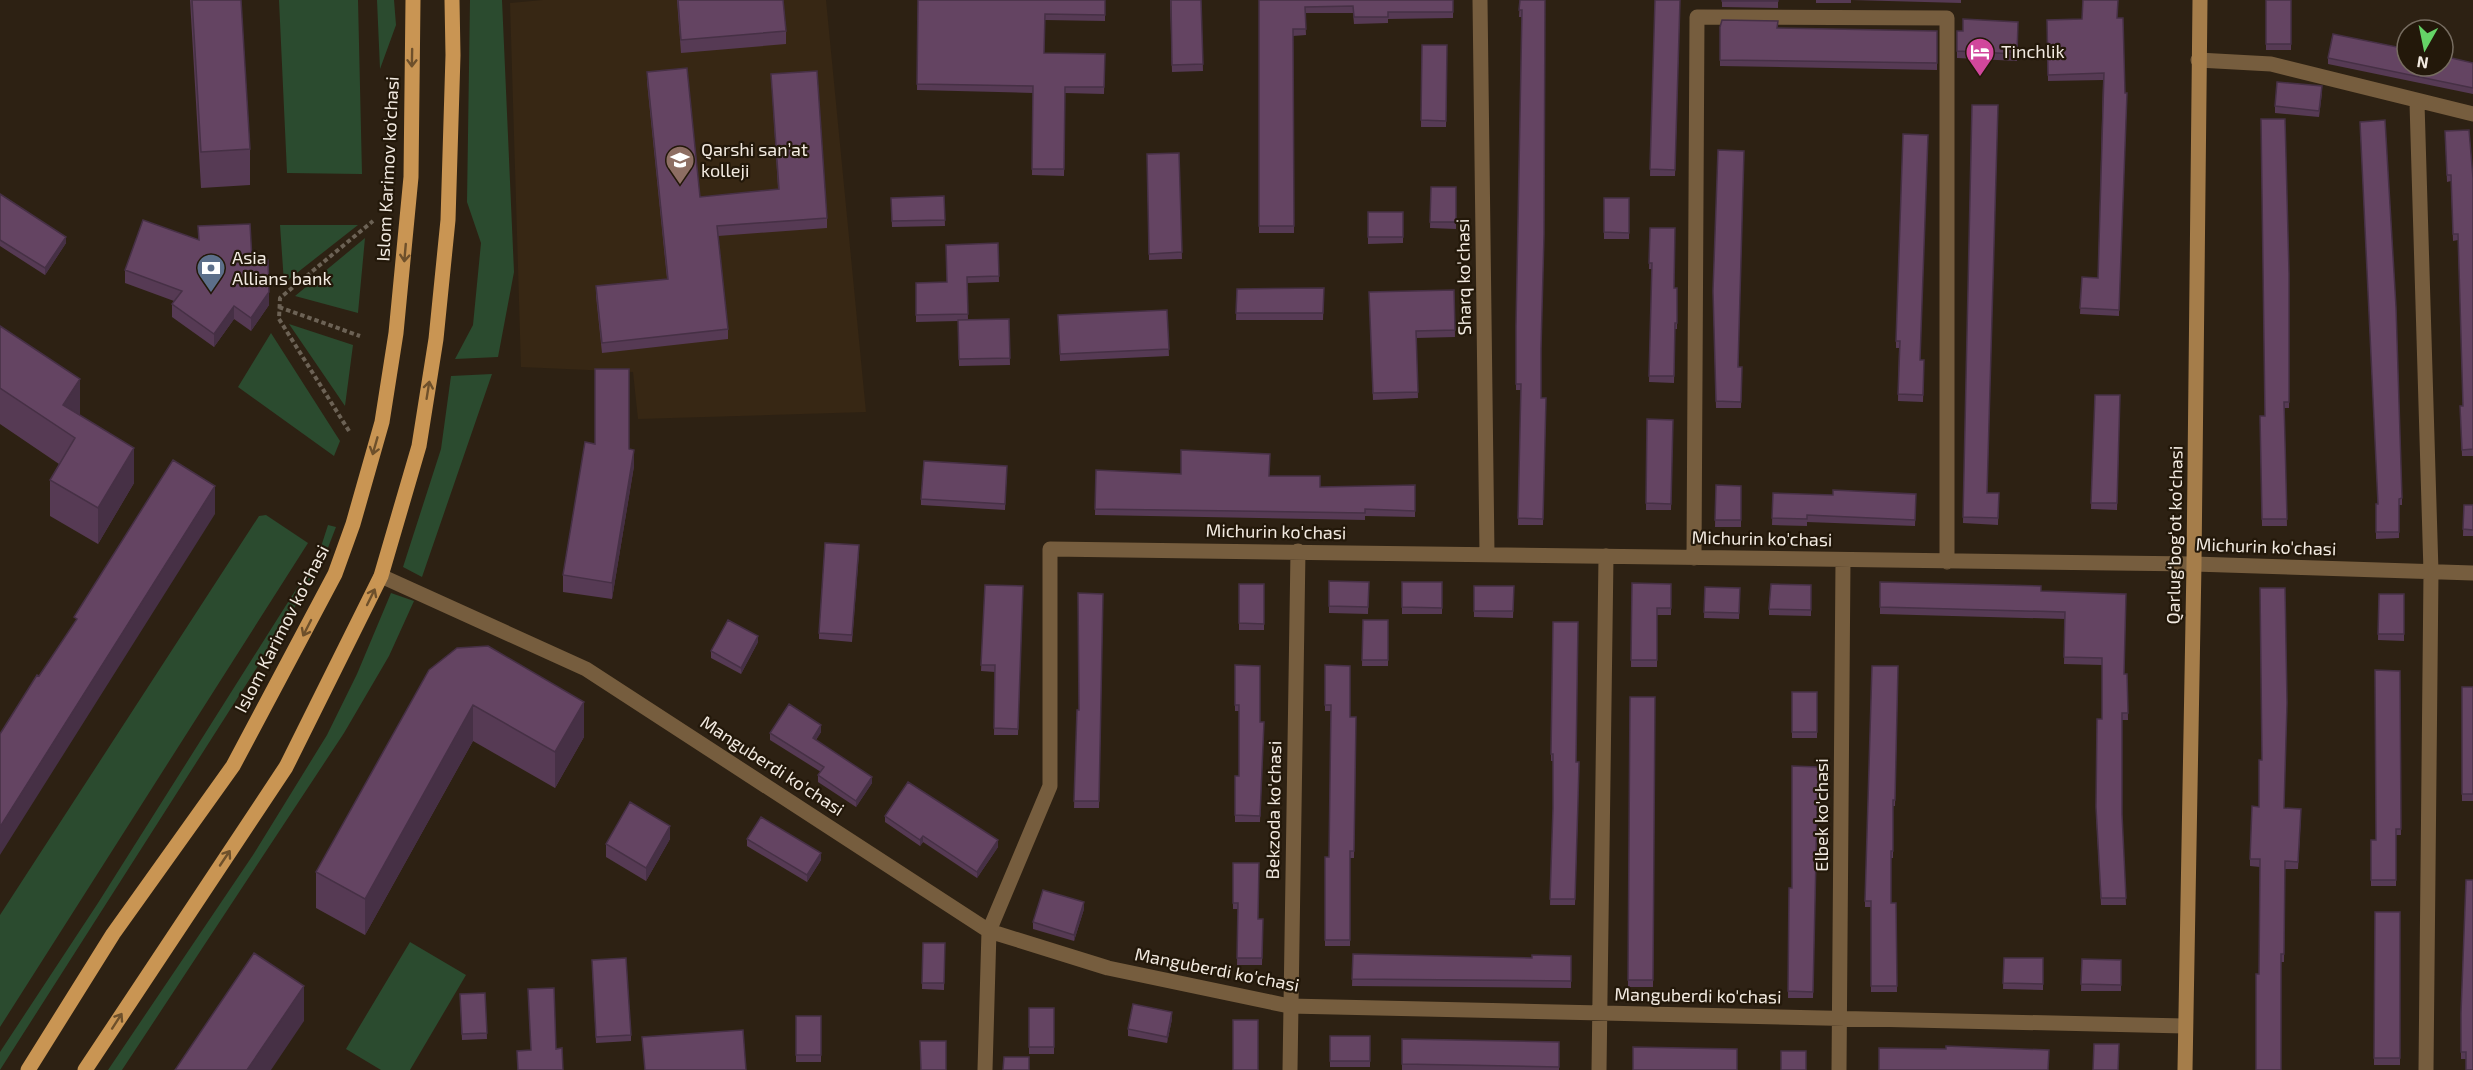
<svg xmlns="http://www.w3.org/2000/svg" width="2473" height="1070" viewBox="0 0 2473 1070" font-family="'Exo 2',sans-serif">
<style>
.built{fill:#372714}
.green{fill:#2b4b2f}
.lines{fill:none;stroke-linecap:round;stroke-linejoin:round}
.path{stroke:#6c6255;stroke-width:4;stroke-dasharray:4.5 3;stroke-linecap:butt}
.street{stroke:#765d3e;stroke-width:15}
.secondary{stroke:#a57d4a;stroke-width:15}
.primary{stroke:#c99553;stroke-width:15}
.wall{fill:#563a54}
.shaded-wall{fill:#463045}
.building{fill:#644462;stroke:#463045;stroke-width:1.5}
.oneway{stroke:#6e502b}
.labels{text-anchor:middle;stroke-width:4.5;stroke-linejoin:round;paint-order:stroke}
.poi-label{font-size:18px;fill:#f2eae1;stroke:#23180a;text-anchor:start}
.street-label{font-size:18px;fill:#f2eae1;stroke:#23180a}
</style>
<rect width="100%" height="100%" fill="#2d2113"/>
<!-- built -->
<path class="built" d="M543 0H826L866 412 638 419 633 372 521 367 510 3Z"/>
<!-- green -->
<path class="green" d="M279 0H358L362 174 287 173Z
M377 0H394L396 25 380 69Z
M470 0H502L514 272 498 357 455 359 473 325 481 243 467 202Z
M280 225H358L284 283Z
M365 238 358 313 295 296Z
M289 324 353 345 345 406Z
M271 333 340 441 334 456 238 387Z
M492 374 422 577 403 567 441 449 451 376Z
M266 515 308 543 0 1027V915L259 516Z
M328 525 336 527 324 558 286 622 0 1070V1052L98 903 319 553Z
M391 593 414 601 389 656 344 733 122 1070H108L253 855 327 735 357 674Z
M410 942 466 975 410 1070H381L346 1049Z"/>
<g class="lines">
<!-- path -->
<path class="path" d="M279 307 360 336
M349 431 279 319 280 298 373 221"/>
<!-- street -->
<path class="street" d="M1480 0 1487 554
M2198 60 2271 64 2473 114
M2417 103 2431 572 2426 1070
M1694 558 1697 17 1947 18V562
M381 576 586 669 989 931 1108 968 1289 1006 2185 1026
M985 1070 989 931 1050 786V549L2194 564 2473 573
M1290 1070 1298 551
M1599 1070 1606 556
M1839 1070 1843 560"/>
<!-- secondary -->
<path class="secondary" d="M2185 1070 2194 564 2200 0"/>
<!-- primary -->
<path class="primary" d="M28 1070 113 934 233 766 335 574 353 524 382 422 396 333 411 177 413 0
M85 1070 286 767 381 576 419 446 436 339 448 220 453 55 452 0"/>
</g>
<!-- wall -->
<path class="wall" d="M190 0H241L250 149V185L201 188Z
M677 0H783L786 31V44L681 53Z
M918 0H1105V21L1045 20 1044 53 1105 54 1104 94 1065 93 1064 176 1032 175 1033 93 917 90Z
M1170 0H1201L1203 71 1172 72Z
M1259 0H1453V18L1388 19V23L1354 24 1353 13H1305L1306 35 1293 36 1294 233H1259Z
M1520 0H1545L1541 355V398H1546L1543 525H1518L1521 390H1516V384L1522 17H1519Z
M1655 0H1680L1675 176H1650Z
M1722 0H1778V8L1722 7Z
M1816 0H1961V3L1851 0V3H1816Z
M2266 0H2291V50H2266Z
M2123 18 2119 316 2080 314 2082 277 2098 278 2103 80 2048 81 2047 20Z
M2018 22 2017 61 1957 58V31H1963Z
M1720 27 1937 31V70L1720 66Z
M1422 45H1447L1446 127H1421Z
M2328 58 2473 63V94L2328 64Z
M647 72 700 197 778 189 771 74 827 218V228L718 236 728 329V339L602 353 596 296V286L667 279 647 82Z
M2322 93 2319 117 2275 113V106Z
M1972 105 1987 493H1999L1998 525 1963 523Z
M2360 122 2402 498V505H2399V538L2376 539V504H2378Z
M2445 131 2473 178V456H2462L2460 406H2463L2458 240 2453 241 2451 181 2447 182Z
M1903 134 1920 360H1924L1923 402 1898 401 1899 348H1896V341Z
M1179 153 1182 259 1149 260 1147 154Z
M1431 187H1456V229L1430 228Z
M0 194 66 243 45 275 0 246Z
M944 196 945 226 892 227 891 198Z
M1604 198H1629V239H1604Z
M1368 212H1403V243L1368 244Z
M198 226 252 260 269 305 251 331 234 319 214 347 172 317V304L174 301 125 283V270L198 240Z
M1650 228 1674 288H1677V329H1675L1674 383 1649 382 1652 269H1649Z
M998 243 999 282 967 283 968 320 1009 319 1010 365 959 366 958 321 916 322V283L947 282Z
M2289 273V408H2284L2287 526H2262L2260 416H2265Z
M1324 288 1323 320H1236L1237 289Z
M1454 290 1455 337 1416 338 1418 398 1373 400 1369 292Z
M1713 291 1739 367H1742L1741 408H1716Z
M1167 310 1169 356 1060 361 1058 315Z
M0 326 80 415V416L134 483 98 544 50 516V480L59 464 0 424Z
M2095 395H2120L2117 510 2091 509Z
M1647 419 1673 420 1671 510H1646Z
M629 449 634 466 612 599 563 592V575Z
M1007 466 1005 510 921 505V499Z
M1096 470 1181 474 1270 476 1320 487 1415 485V517L1365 516V520L1095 515Z
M1716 485 1741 486V527H1715Z
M1773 493 1833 495 1916 494 1915 526 1807 522V526L1772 525Z
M2464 505H2473V536H2463Z
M859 552 852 642 819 639V633Z
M1329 581 1369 582 1368 614 1329 613Z
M1402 582H1442V614H1402Z
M1880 582 2041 591 2126 594 2124 674H2127L2128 720H2122V814L2126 905H2101L2096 814 2102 719V665L2064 664 2065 619 1880 614Z
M1632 583 1671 584V615H1657V667H1631Z
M1239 584H1264V630H1239Z
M985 585 1023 586 1018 735H994L995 672 981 671Z
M1811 585V616L1769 615V609Z
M1474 586H1514L1513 618 1474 617Z
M1705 587 1740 588 1739 619 1704 618Z
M1103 594 1099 808H1074L1077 710H1079Z
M2379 594H2404V641L2378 640Z
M1363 620H1388V666H1362Z
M1553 622 1576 762 1578 808 1575 905H1550L1553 808V761H1551V754Z
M758 642 741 674 711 658V651Z
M1235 665 1260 722H1264L1260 822H1235V776H1239V711H1235Z
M1325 665 1350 717H1356L1354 858H1350V946H1325V857H1329L1331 711H1325Z
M1898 666 1895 806H1893V858H1891V903H1896L1897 992H1871V907H1865V901Z
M429 670 584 737 555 788 473 741 365 935 316 908V872Z
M2400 671 2401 835H2396V886H2371V840H2376Z
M2462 687H2473V801H2462Z
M1792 692H1817V738H1792Z
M1630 697H1655L1653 987H1628Z
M821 732 816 740 872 783 856 807 818 782V775L821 772 770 740V733Z
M1818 767 1813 998H1788L1789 888H1792Z
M2284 808 2301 817 2298 869H2285L2284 962H2281L2259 974 2260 867 2250 866V859Z
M885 816 998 847 977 878 923 842 920 846 885 822Z
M670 839 646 881 606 857V844Z
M747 839 821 860 807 882 747 846Z
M1233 863 1258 919H1263L1262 965H1237L1238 909H1233Z
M2466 880V1059H2461V1013Z
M1084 909 1074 941 1033 929V922Z
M2375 912H2400V1065H2374Z
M923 943H945L944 990 922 989Z
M1353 954 1532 958 1571 956V988L1352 986Z
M2004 958H2043V990L2003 989Z
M2082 959 2121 960V991H2081Z
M592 966 631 1035V1041L596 1043Z
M485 993 487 1039 462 1040 460 994Z
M1029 1008H1054V1054H1029Z
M796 1016H821V1062H796Z
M1172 1019 1167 1043 1128 1036V1029Z
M1330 1036H1370V1067H1330Z
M1402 1039 1559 1042V1070H1402Z"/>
<!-- shaded-wall -->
<path class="shaded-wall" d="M66 237V243L45 275V268Z
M269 292V305L251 331V318Z
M234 306V319L214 347V334Z
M80 379V415L68 433 63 405Z
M134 448V483L98 544V508Z
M634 450V466L612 599V583Z
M215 486V514L0 855V827Z
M758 636V642L741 674V668Z
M584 702V737L555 788V752Z
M473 705V741L365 935V899Z
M821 725V732L813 744V738Z
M872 777V783L856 807V801Z
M670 826V839L646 881V868Z
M923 836V842L920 846V840Z
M998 840V847L977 878V872Z
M821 853V860L807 882V875Z
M1084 902V909L1074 941V935Z
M304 986V1021L271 1070H247Z
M1172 1012V1019L1167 1043V1037Z"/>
<!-- building -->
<path class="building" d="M192 0H241L250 149 201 152Z
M678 0H783L786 31 681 40Z
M918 0H1105V15L1045 14 1044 53 1105 54 1104 87H1065L1064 169H1032L1033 86 917 84Z
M1171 0H1201L1203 64 1172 65Z
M1259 0H1453V12H1388V17H1354L1353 6 1305 7 1306 29H1293L1294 226H1259Z
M1520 0H1545L1544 235 1541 349V398H1546L1543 519 1518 518 1521 384H1516V326L1522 10H1519Z
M1655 0H1680L1675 170 1650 169Z
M1722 0H1778V1H1722Z
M2083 0H2118L2117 18H2123L2125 93H2127L2119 310 2080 308 2082 277 2098 278 2104 73 2048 75 2047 20 2082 19Z
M2266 0H2291V44H2266Z
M1963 19 2018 22 2017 54 1957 51V31H1963Z
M1722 20 1778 21 1777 28 1937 31V63L1720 60V27Z
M2333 34 2407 49V66H2443V56L2473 63V88L2328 58Z
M1422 45H1447L1446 121 1421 120Z
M687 68 700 197 779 189 771 74 817 71 827 218 717 226 728 329 602 343 596 286 668 279 647 72Z
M2277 82 2322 86 2319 111 2275 106Z
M1972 105H1998L1987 493H1999L1998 518 1963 517Z
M2261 119H2285L2289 273V402H2284L2287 519H2262L2260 416H2265Z
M2385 120 2396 307 2402 498 2399 499V532H2376V504H2378L2360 122Z
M2469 130 2473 178V449L2462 450 2460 406H2463L2458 234H2453L2451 175H2447L2445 131Z
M1903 134 1928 135 1920 360H1924L1923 395 1898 394 1900 341H1896Z
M1718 150 1744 151 1738 367H1742L1741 402 1716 401 1713 291Z
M1179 153 1182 252 1149 254 1147 154Z
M1431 187H1456V222H1430Z
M0 194 66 237 45 268 0 240Z
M944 196 945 220 892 221 891 198Z
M1604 198H1629V233L1604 232Z
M1368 212H1403V237H1368Z
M143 220 199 240 198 226 250 224 252 260H268L269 292 251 318 234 306 214 334 172 304 182 291 125 270Z
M1650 228H1675L1674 288H1677V323H1675L1674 376H1649L1652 263H1649Z
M998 243 999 276 967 277 968 314 916 315V283L947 282 946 245Z
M1324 288 1323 313H1236L1237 289Z
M1454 290 1455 330 1416 331 1418 392 1373 393 1369 292Z
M1167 310 1169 349 1060 354 1058 315Z
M1009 319 1010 358 959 359 958 320Z
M0 326 80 379 63 405 134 448 98 508 50 480 75 438 0 388Z
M595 369H629V449L634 450 612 583 563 575 585 442 595 444Z
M2095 395H2120L2117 503H2091Z
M1647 419 1673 420 1671 504 1646 503Z
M1181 450 1270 454 1269 476H1320V487L1415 485V511L1365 509V513L1095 509 1096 470 1181 474Z
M173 460 215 486 0 827V734L37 675 39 676 77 619 74 617Z
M924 461 1007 466 1005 504 921 499Z
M1716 485 1741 486V520H1715Z
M1833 490 1916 494 1915 520 1807 515V519L1772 518 1773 493 1833 495Z
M2464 505H2473V530L2463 529Z
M825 543 859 545 852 635 819 633Z
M1329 581 1369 582 1368 607 1329 606Z
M1402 582H1442V608L1402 607Z
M1880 582 2041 586V591L2126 594 2124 674H2127L2128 713H2122V814L2126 898H2101L2096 807 2097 719H2102V658L2064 657 2065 612 1880 607Z
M1632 583 1671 584V608H1657V660H1631Z
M1239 584H1264V624L1239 623Z
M1771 584 1811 585V610L1769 609Z
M985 585 1023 586 1018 729 994 728 995 665H981Z
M1474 586H1514L1513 611H1474Z
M1705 587 1740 588 1739 613 1704 612Z
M2260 588H2285L2287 703 2284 808 2301 809 2298 862 2285 861 2284 954H2281V1070H2256V974H2259L2260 859H2250L2252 806 2259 807V760H2262Z
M1078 593 1103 594 1099 801H1074L1077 710H1079Z
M2379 594H2404V634H2378Z
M728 620 758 636 741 668 711 651Z
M1363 620H1388V660H1362Z
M1553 622H1578L1576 762H1579L1578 801 1575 899H1550L1553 808V754H1551Z
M488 646 584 702 555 752 473 705 365 899 316 872 429 670 457 648Z
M1235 665 1260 666V722H1264L1260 816 1235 815V776H1239V705H1235Z
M1325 665 1350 666V717H1356L1354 851H1350V940H1325V857H1329L1331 705H1325Z
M1872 666H1898L1895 800H1893V851H1891V903H1896L1897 986H1871V901H1865Z
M2375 670 2400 671 2401 829H2396V880H2371V840H2376Z
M2462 687H2473V794H2462Z
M1792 692H1817V732H1792Z
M1630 697H1655L1653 980H1628Z
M789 704 821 725 813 738 872 777 856 801 818 775 824 767 770 733Z
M1792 766 1818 767 1813 992 1788 991 1789 888H1792Z
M908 782 998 840 977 872 923 836 920 840 885 816Z
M630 802 670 826 646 868 606 844Z
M761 817 821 853 807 875 747 839Z
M1233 863H1259L1258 919H1263L1262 958H1237L1238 903H1233Z
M2466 880H2473V1070H2466V1052H2461V1013Z
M1043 890 1084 902 1074 935 1033 922Z
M2375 912H2400V1058H2374Z
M923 943H945L944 983H922Z
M254 953 304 986 247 1070H175Z
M1353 954 1532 958V955L1571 956V981L1352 979Z
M626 958 631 1035 596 1037 592 960Z
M2004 958H2043V984L2003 983Z
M2082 959 2121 960V985L2081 984Z
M554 988 556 1049 562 1048 563 1070H518L517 1051 531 1050 528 989Z
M485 993 487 1033 462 1034 460 994Z
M1133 1004 1172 1012 1167 1037 1128 1029Z
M1029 1008H1054V1047H1029Z
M796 1016H821V1055H796Z
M1233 1020H1258V1070H1233Z
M743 1030 746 1070H645L642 1037Z
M1330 1036H1370V1061H1330Z
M1402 1039 1559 1042V1067L1402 1064Z
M920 1041H946V1070H921Z
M2094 1044H2119L2118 1070H2093Z
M1946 1046 2049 1050 2048 1070H1879V1048L1946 1049Z
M1633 1047 1737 1049V1070H1633Z
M1781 1051H1806V1070H1781Z
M1004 1057H1029V1070H1003Z"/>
<!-- one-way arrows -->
<defs><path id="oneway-shaft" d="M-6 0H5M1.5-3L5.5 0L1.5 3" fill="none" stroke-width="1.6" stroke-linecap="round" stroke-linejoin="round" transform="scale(1.5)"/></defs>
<g class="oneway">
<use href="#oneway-shaft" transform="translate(412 58) rotate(91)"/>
<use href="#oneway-shaft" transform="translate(405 253) rotate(95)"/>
<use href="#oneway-shaft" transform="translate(428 390) rotate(-81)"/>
<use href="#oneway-shaft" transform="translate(375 446) rotate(106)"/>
<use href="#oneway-shaft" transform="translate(371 597) rotate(-64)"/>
<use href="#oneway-shaft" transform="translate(307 628) rotate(117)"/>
<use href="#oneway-shaft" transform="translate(225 858) rotate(-56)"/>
<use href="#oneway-shaft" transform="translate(117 1021) rotate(-57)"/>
</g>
<!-- icons -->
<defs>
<g id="hotel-pin" transform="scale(1.5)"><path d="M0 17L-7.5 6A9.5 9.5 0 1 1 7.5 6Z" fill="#d1479c" stroke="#23180a"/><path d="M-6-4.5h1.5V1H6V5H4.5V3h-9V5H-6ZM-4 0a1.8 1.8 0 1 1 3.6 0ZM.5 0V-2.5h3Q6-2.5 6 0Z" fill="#fff"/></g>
<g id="university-pin" transform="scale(1.5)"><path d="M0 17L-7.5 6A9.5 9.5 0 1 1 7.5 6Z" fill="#8d6e63" stroke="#23180a"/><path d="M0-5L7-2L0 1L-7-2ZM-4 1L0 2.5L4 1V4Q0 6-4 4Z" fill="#fff"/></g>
<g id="bank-pin" transform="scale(1.5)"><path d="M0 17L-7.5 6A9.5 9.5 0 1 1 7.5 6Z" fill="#5c6f8a" stroke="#23180a"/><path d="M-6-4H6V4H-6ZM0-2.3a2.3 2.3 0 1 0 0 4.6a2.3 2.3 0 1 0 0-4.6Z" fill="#fff"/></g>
</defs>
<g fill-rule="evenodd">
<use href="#hotel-pin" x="1980" y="52"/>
<use href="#university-pin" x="680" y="160"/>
<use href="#bank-pin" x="211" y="268"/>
</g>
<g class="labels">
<!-- poi labels -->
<g class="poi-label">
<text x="2001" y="58">Tinchlik</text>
<text x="701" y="156">Qarshi san’at<tspan x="701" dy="21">kolleji</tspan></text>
<text x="232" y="264">Asia<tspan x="232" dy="21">Allians bank</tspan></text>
</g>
<!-- street labels -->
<g class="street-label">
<text transform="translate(388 169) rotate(-87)" y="6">Islom Karimov ko‘chasi</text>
<text transform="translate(1464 277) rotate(-91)" y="6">Sharq ko'chasi</text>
<text transform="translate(1276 532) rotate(1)" y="6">Michurin ko'chasi</text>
<text transform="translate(2175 535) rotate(-89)" y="6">Qarlug‘bog‘ot ko‘chasi</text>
<text transform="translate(1762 539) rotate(1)" y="6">Michurin ko'chasi</text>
<text transform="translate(2266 547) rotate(2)" y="6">Michurin ko'chasi</text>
<text transform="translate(282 629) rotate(-63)" y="6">Islom Karimov ko‘chasi</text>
<text transform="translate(772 766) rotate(33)" y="6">Manguberdi ko'chasi</text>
<text transform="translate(1274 810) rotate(-89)" y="6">Bekzoda ko'chasi</text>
<text transform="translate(1822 815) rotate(-90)" y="6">Elbek ko'chasi</text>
<text transform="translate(1217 970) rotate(11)" y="6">Manguberdi ko'chasi</text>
<text transform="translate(1698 996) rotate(1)" y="6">Manguberdi ko'chasi</text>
</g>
</g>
<!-- north arrow -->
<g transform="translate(2425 48) rotate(189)"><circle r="28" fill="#23180a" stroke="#766c60" stroke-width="1.5"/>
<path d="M0-4.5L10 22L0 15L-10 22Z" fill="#65d467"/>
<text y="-9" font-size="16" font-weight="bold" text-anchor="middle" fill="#f2eae1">N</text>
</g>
</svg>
